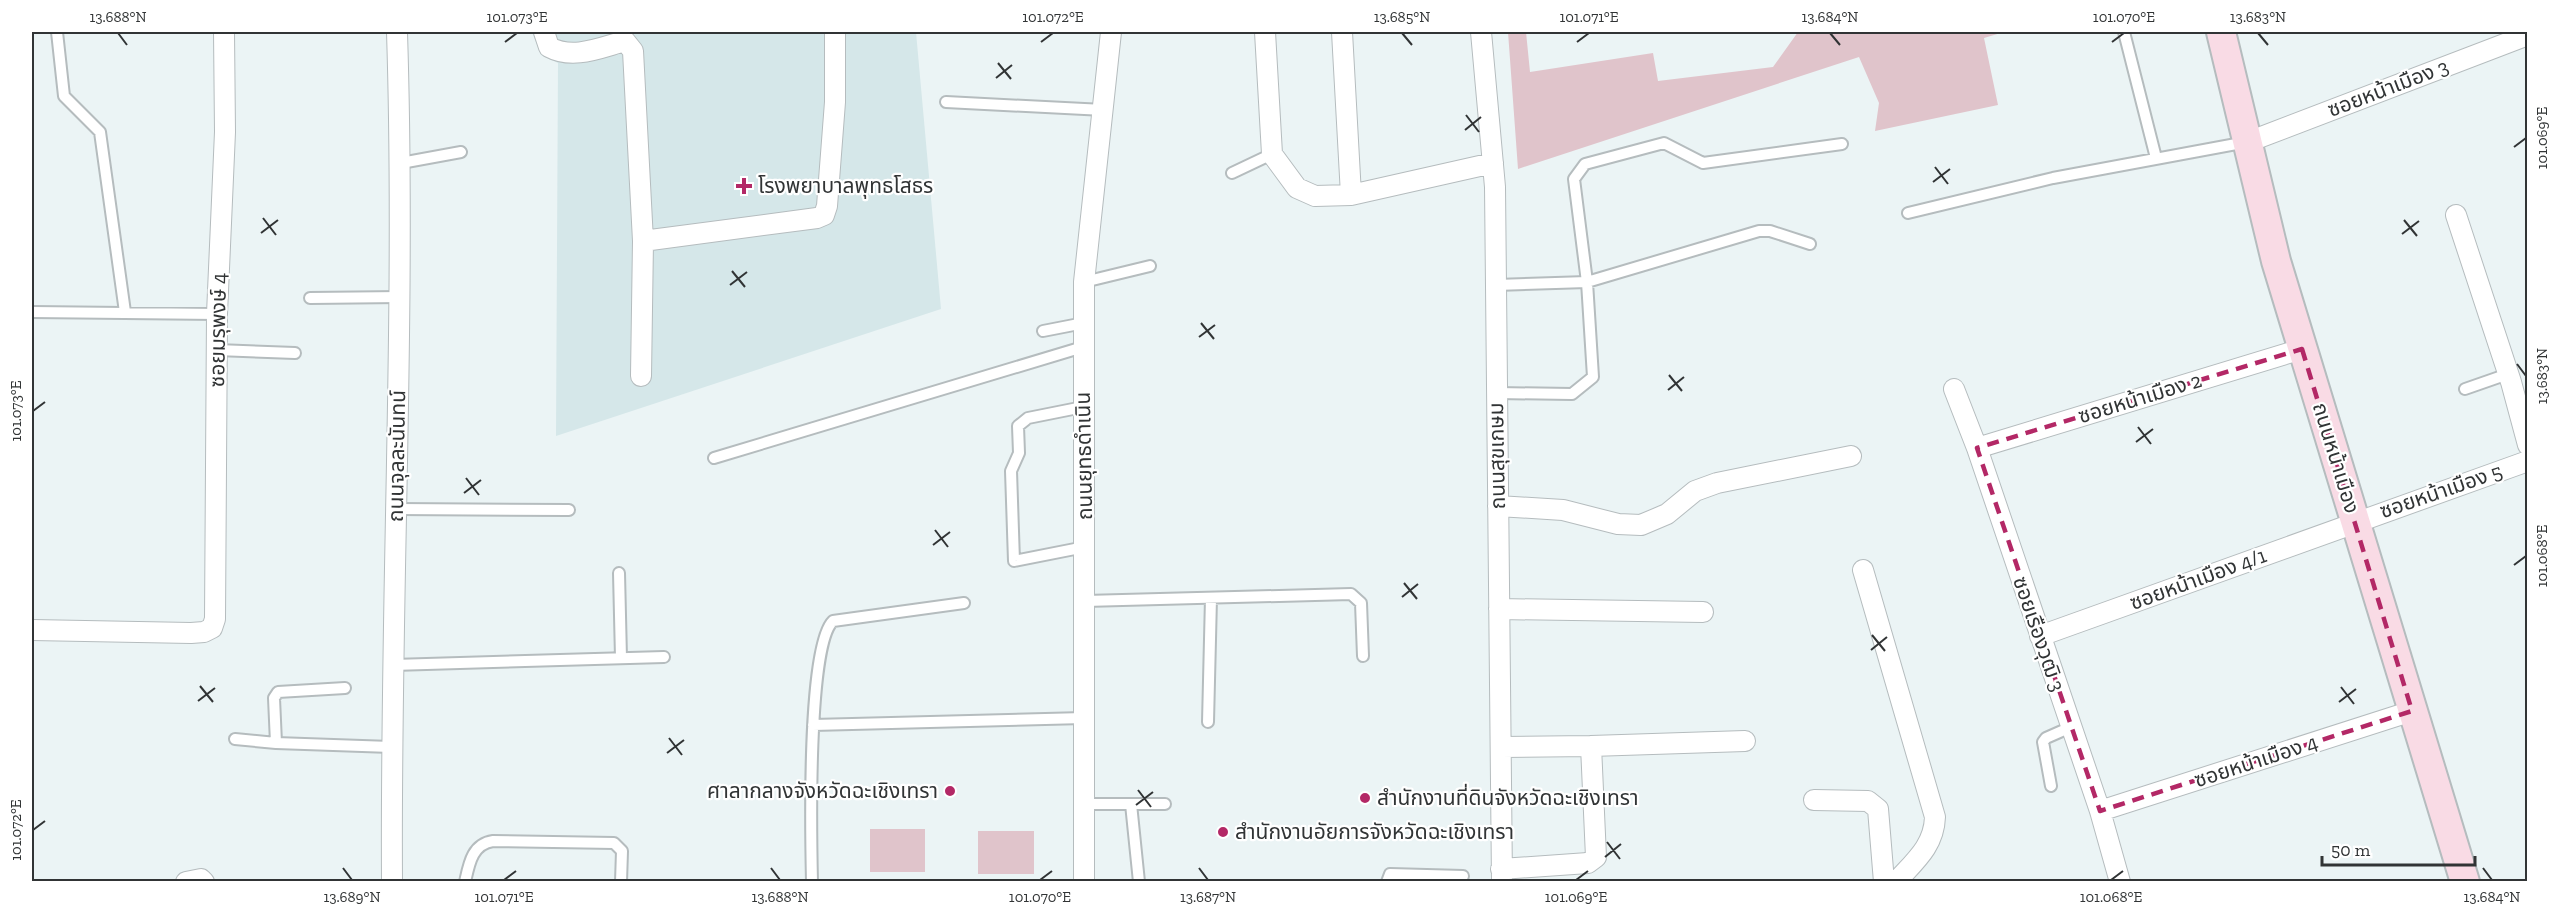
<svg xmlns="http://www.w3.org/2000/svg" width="2559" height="913" viewBox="0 0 2559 913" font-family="'Zilla Slab','Noto Sans Thai',serif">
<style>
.built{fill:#d5e7e9}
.green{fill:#e0c4cb}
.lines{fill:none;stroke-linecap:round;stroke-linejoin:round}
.lane-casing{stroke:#b5bcbe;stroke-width:14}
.street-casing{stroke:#b5bcbe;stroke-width:22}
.secondary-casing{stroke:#b5bcbe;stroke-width:32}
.lane{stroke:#fff;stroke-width:10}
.street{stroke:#fff;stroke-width:20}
.secondary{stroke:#f9dbe5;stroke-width:28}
.marked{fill:none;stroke:#b32866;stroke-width:4.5;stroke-dasharray:12 8;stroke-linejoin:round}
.ticks{fill:none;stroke:#313435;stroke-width:2}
.poi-dot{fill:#b32866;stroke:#fff;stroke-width:2}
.labels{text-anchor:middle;stroke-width:4.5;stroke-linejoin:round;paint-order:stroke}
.street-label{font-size:21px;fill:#313435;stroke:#fff}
.poi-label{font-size:21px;fill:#313435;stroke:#fff;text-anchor:start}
.neatline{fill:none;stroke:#313435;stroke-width:2}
.ticks-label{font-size:15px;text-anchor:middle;fill:#313435}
</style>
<rect width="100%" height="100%" fill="#ebf4f5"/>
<!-- built -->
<path class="built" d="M532 32H916L941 309 556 436 558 63 541 55Z"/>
<!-- green -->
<path class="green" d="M1508 32H1526L1530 72 1653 53 1658 81 1773 67 1798 32H2004L1984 38 1998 105 1875 131 1879 103 1859 57 1518 169Z
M870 829H925V872H870Z
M978 831H1034V874H978Z"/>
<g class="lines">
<!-- lane casing -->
<g class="lane-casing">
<path id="lane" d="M57 32 64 96 100 132 125 312
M2124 32 2156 158
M946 102 1104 110
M401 163 461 152
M1232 173 1272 154
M1908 213 2053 178 2247 142
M1084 282 1150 266
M1496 285 1587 282 1759 231H1770L1810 244
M310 298 401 297
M32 312 217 314
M1043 331 1084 323
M217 350 295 353
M2465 389 2508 374
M1497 393 1572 394 1593 377 1587 282 1574 179 1585 164 1664 143 1703 163 1842 144
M1083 407 1028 418 1018 426 1019 453 1011 471 1014 561 1085 547
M714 458 1083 347
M396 509 569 510
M619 573 621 658
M1085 601 1351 594 1361 603 1363 656
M393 665 664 657
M1208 722 1211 598
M813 725 1084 718
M235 739 276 743 391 747
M276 743 274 698 278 692 345 688
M2051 786 2043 742 2046 738 2071 727
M1084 804H1165
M1131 804 1139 882
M465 882C469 864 472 844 493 841L614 843 622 851 621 882
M812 882C811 838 807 646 833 621L964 603
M1387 882 1390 874 1463 876"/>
</g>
<!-- street casing -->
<g class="street-casing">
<path id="street" d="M544 32 549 47C573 60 599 48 625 41L633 51 643 241 817 218 824 215 827 206 835 102V32
M1265 32 1272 154 1297 188 1315 196 1351 195 1342 32
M1481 32 1495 187 1502 882
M2248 142 2528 35
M1351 195 1493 163
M2456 215 2511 382 2528 445
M641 376 643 241
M1954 389 1977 448 2100 811 2120 882
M1977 448 2302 349
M1498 506 1563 510 1618 524 1641 525 1667 514 1695 491 1717 483 1851 456
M1863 570 1935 817C1934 846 1915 861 1896 882
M1499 609 1703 612
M32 630 191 633 204 632 212 628 215 619 217 314 225 132 224 32
M2040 636 2528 461
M1591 746 1745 741
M1814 800 1868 801 1878 809 1884 882
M2100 811 2412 711
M1501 869 1588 863 1596 857 1591 746 1502 747
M186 882 201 879 204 882
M392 882C390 598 406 315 397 32
M1084 882V282L1111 32"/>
</g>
<!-- secondary casing -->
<g class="secondary-casing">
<path id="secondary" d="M2221 32 2276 261 2465 882"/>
</g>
<!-- lane -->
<use href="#lane" class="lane"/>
<!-- street -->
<use href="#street" class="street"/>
<!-- secondary -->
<use href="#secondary" class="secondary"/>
</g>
<!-- marked area -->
<path class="marked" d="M2302 349 2412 711 2100 811 1977 448Z"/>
<!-- ticks -->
<path class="ticks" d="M118 33 127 45M1402 33 1412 45M1830 33 1840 45M2258 33 2268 45M505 42 517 33M1041 42 1053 33M1577 42 1589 33M2112 42 2124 33M998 63 1011 79M996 78 1012 65M1466 115 1479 132M1465 130 1481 117M2514 147 2526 138M1935 167 1948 184M1933 182 1950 169M263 218 276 235M2404 220 2417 236M261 233 278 220M2402 234 2419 221M732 271 745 287M730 285 747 272M1201 323 1214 339M1199 337 1215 325M2517 364 2526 376M1669 375 1682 391M1668 390 1684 377M33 411 45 402M2138 427 2151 444M2136 442 2153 429M466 478 479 495M464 493 481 480M935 530 948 547M933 545 950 532M2514 565 2526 556M1404 583 1417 599M1402 597 1418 584M1872 635 1885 651M1871 650 1887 637M200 686 213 702M2341 687 2354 704M198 701 215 688M2339 702 2356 689M669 738 682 755M667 753 684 740M1138 790 1151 807M1136 805 1153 792M33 830 45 821M1607 842 1620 859M1605 857 1621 844M343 868 352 880M771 868 780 880M1199 868 1208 880M2483 868 2492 880M504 880 516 871M1040 880 1052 871M1576 880 1588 871M2111 880 2123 871"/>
<!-- markers -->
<g class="poi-dot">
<path d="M741 177h6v6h6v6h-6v6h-6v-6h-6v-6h6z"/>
<circle cx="950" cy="791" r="6"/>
<circle cx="1365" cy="798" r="6"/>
<circle cx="1223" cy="832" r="6"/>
</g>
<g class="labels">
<!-- street labels -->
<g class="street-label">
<text transform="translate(2388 88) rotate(-21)" y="7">ซอยหน้าเมือง 3</text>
<text transform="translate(218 330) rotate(-89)" y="7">ซอยมรุพงษ์ 4</text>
<text transform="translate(2140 398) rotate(-17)" y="7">ซอยหน้าเมือง 2</text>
<text transform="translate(397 456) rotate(-89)" y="7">ถนนจุลละนันทน์</text>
<text transform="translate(1084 456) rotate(-91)" y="7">ถนนยุทธดำเนิน</text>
<text transform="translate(1497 456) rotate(-91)" y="7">ถนนสุขเกษม</text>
<text transform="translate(2336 458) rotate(73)" y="7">ถนนหน้าเมือง</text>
<text transform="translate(2441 491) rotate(-19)" y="7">ซอยหน้าเมือง 5</text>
<text transform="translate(2198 579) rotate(-20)" y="7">ซอยหน้าเมือง 4/1</text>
<text transform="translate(2039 634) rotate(71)" y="7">ซอยเรืองวุฒิ 3</text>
<text transform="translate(2256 761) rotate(-18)" y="7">ซอยหน้าเมือง 4</text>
</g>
<!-- poi labels -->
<g class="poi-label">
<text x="758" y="193">โรงพยาบาลพุทธโสธร</text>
<text x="938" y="798" text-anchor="end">ศาลากลางจังหวัดฉะเชิงเทรา</text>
<text x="1377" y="805">สำนักงานที่ดินจังหวัดฉะเชิงเทรา</text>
<text x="1235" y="839">สำนักงานอัยการจังหวัดฉะเชิงเทรา</text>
</g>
</g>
<!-- border -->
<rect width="2559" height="913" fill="none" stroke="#ffffff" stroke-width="66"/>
<!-- scale -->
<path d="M2322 856v9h153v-9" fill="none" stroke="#313435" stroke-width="3"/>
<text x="2331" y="856" font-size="18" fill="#313435" stroke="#ffffff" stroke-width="4.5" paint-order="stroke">50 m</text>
<rect x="33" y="33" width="2493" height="847" class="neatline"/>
<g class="ticks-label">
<text x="118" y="22">13.688°N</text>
<text x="517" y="22">101.073°E</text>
<text x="1053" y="22">101.072°E</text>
<text x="1402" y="22">13.685°N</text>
<text x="1589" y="22">101.071°E</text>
<text x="1830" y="22">13.684°N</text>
<text x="2124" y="22">101.070°E</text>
<text x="2258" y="22">13.683°N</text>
<text transform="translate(2542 138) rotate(-90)" y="5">101.069°E</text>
<text transform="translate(2542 376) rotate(-90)" y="5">13.683°N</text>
<text transform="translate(16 411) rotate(-90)" y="5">101.073°E</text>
<text transform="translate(2542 556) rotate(-90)" y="5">101.068°E</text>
<text transform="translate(16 830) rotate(-90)" y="5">101.072°E</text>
<text x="352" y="902">13.689°N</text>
<text x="504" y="902">101.071°E</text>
<text x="780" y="902">13.688°N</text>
<text x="1040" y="902">101.070°E</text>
<text x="1208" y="902">13.687°N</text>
<text x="1576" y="902">101.069°E</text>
<text x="2111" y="902">101.068°E</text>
<text x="2492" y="902">13.684°N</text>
</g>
</svg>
